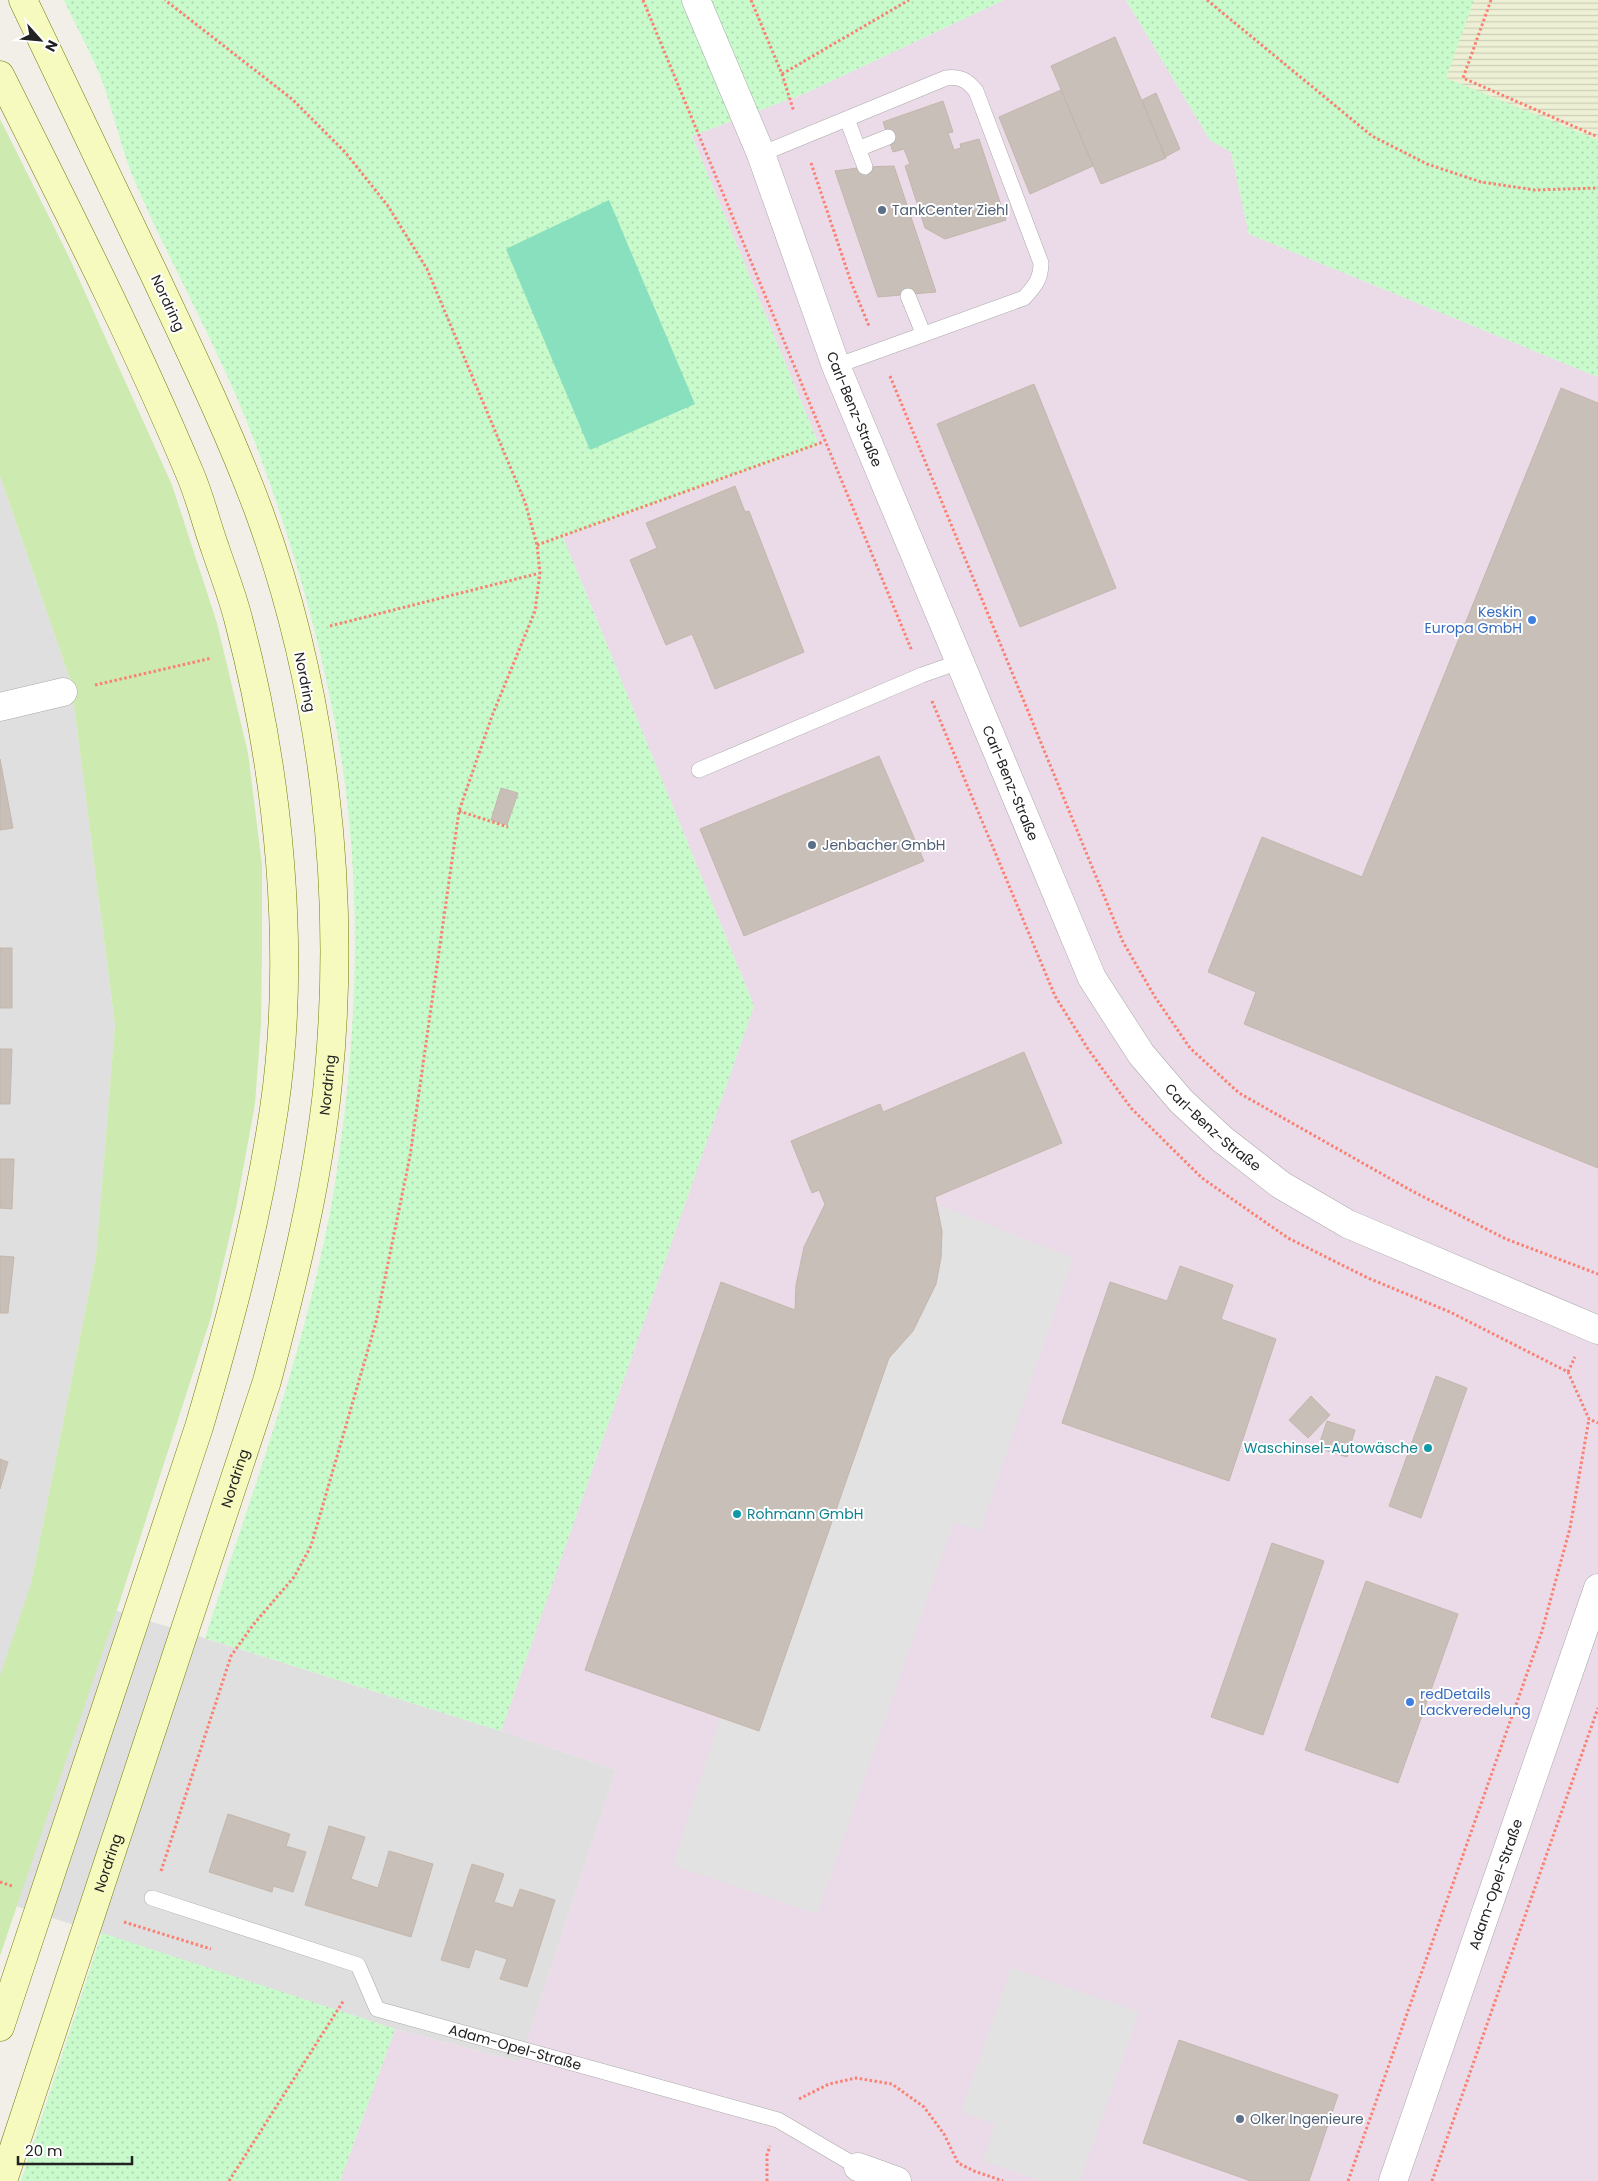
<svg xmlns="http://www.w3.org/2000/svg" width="1598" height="2181" viewBox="0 0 1598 2181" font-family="Poppins,sans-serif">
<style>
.residential{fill:#e0dfdf}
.industrial{fill:#ebdbe8}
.farmland{fill:url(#farmland-rules)}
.grass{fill:#cdebb0}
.park{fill:url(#park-dots)}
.pitch{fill:#88e0be}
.parking{fill:#e2e2e2}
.building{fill:#c7bfb8;stroke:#c4b6ab}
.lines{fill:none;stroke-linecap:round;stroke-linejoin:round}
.service-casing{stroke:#a9a9a9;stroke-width:16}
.minor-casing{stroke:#a9a9a9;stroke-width:29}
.tertiary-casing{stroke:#a9a9a9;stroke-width:29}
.secondary-casing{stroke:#707d05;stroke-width:29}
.path{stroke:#fa8072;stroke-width:3;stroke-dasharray:2.5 2.5;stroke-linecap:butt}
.service{stroke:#fff;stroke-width:15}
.minor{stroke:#fff;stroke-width:28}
.tertiary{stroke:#fff;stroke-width:28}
.secondary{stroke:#f7fabf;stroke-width:28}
.service-dot{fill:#5c6f8a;stroke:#fff;stroke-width:2}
.shop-dot{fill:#3f7fe0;stroke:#fff;stroke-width:2}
.culture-dot{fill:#0f9aa8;stroke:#fff;stroke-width:2}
.labels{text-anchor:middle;stroke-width:4;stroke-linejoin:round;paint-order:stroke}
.service-label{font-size:14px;fill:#4e5e75;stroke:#fff;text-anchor:start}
.street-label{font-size:14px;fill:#222;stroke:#fff}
.shop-label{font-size:14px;fill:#366cbe;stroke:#fff;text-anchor:end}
.culture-label{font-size:14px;fill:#0d838f;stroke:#fff;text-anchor:end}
</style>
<defs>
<pattern id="farmland-rules" width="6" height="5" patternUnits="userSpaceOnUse" patternTransform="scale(1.25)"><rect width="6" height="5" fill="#eef0d5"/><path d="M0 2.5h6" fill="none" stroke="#ccceb7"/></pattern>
<pattern id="park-dots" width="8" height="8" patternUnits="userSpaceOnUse" patternTransform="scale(1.25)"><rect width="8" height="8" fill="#c8facc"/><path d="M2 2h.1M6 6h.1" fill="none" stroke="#acd6af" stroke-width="1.8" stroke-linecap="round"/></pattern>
</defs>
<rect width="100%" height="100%" fill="#f2efe9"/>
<!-- residential -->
<path class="residential" d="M0 476 71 682 115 1025 96 1257 31 1584 501 1731 616 1770 520 2062 395 2029 0 1901Z"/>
<!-- industrial -->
<path class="industrial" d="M1004 0H1126L1210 140 1231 152 1249 234 1598 377V2181H340L395 2029 520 2062 616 1770 501 1731 754 1006 563 537 819 445 692 136 806 93Z"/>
<!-- farmland -->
<path class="farmland" d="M1474 0H1598V141L1445 78Z"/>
<!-- grass -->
<path class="grass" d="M0 119 69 257 172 485 217 623 248 753 262 865V950L261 1024 255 1104 236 1208 211 1317 117 1610 0 1956V1676L31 1584 96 1257 115 1025 71 682 0 476Z"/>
<!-- park -->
<path class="park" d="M64 0H1004L806 93 692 136 819 445 563 537 754 1006 501 1731 205 1638C253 1488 310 1339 335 1183 357 1043 363 897 341 756 322 640 288 526 245 417 213 338 170 263 136 184 121 150 114 112 101 78 90 51 76 26 64 0Z
M1126 0H1474L1446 78 1598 140V377L1249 234 1231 152 1210 140Z
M102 1933 395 2029 340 2181H21Z"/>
<!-- pitch -->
<path class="pitch" d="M609 200 695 404 590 450 506 249Z"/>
<!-- parking -->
<path class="parking" d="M939 1205 1073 1258 980 1531 954 1522 817 1914 673 1865 720 1718 759 1730 889 1358 913 1331 936 1284 941 1258 942 1231Z
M1011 1968 1139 2012 1080 2181H1042L983 2161 995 2124 961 2112Z"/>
<!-- building -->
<path class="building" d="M1115 37 1166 158 1101 184 1051 66Z
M1061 90 1093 166 1030 194 999 117Z
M1156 93 1180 149 1165 157 1142 100Z
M943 101 953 132 948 133 954 150 961 148 960 144 979 139 1006 220 945 239 925 228 905 166 910 164 904 149 893 152 883 122Z
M894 166 936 292 878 297 835 171 865 167Z
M1034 384 1116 588 1020 627 937 424Z
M1561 388 1598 403V1168L1244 1024 1256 992 1208 972 1262 837 1362 877Z
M735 486 745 512 749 511 804 652 715 689 692 634 666 645 630 560 657 548 646 523Z
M879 756 924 861 744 936 700 829Z
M0 759 13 828 0 830Z
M501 788 518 793 507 825 491 820Z
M0 948H12V1008H0Z
M0 1049H12L10 1104H0Z
M1024 1052 1062 1143 935 1197 942 1231 941 1258 936 1284 913 1331 889 1358 759 1731 585 1670 721 1282 795 1310 796 1285 804 1247 825 1204 819 1190 812 1193 791 1141 880 1104 883 1112Z
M0 1159H14L12 1209 0 1208Z
M0 1256 14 1257 8 1313H0Z
M1180 1266 1233 1285 1221 1319 1276 1339 1229 1481 1062 1423 1110 1282 1167 1301Z
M1436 1376 1467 1388 1421 1518 1389 1506Z
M1311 1396 1330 1415 1308 1438 1289 1420Z
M1327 1421 1355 1430 1347 1457 1318 1448Z
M0 1459 8 1462 0 1489Z
M1272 1543 1324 1561 1263 1735 1211 1717Z
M1366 1581 1458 1614 1398 1783 1305 1750Z
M228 1814 290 1834 286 1846 306 1852 293 1892 273 1886 272 1892 209 1872Z
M329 1826 365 1837 351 1879 378 1888 389 1851 433 1864 411 1937 305 1905Z
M472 1864 504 1874 494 1902 513 1908 520 1889 555 1900 527 1987 500 1979 507 1959 475 1949 469 1968 441 1960Z
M1179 2040 1338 2095 1309 2181H1251L1143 2143Z"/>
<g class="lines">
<!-- service casing -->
<g class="service-casing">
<g id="service">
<path d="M847 119 865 167"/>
<path d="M858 149 888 137"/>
<path d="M761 154 946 78C960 76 967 80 976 91L1041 263C1041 279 1035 286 1024 298L836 366"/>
<path d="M908 296 923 333"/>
<path d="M699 770 922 675 959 662"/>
<path id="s1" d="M152 1898 358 1965 377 2009 778 2120 858 2167"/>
</g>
</g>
<!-- minor casing -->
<g class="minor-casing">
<g id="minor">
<path d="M0 707 63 692"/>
<path d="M858 2167 897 2181"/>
<path id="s2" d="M1393 2181 1598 1588"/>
</g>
</g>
<!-- tertiary casing -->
<g class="tertiary-casing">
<g id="tertiary">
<path id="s3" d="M696 0 761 154 836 366 1092 978 1141 1054 1181 1101 1222 1139 1281 1185 1348 1224 1598 1330"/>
</g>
</g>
<!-- secondary casing -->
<g class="secondary-casing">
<g id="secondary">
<path d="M0 75C66 207 133 338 190 474 200 497 206 523 215 548 223 572 233 597 239 622 279 773 297 953 274 1109 258 1217 230 1322 199 1427L0 2027"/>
<path id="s4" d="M3 2181 267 1381C293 1283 318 1183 328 1082 347 891 324 688 258 509 228 429 191 353 155 276 111 184 67 92 23 0"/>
</g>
</g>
<!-- path -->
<path class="path" d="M643 0 912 651
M751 0 782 74 794 112
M1207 0 1372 136 1427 164 1481 182 1535 190 1598 188
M1491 0 1463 78 1598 137
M782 74 909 0
M811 163 851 282 869 326
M890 376 1123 942 1155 997 1190 1048 1239 1093 1412 1191 1506 1239 1598 1274
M537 545 823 442
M330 626 540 573
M95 685 212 658
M932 701 1055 996 1088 1049 1131 1108 1202 1178 1288 1238 1368 1278 1450 1312 1568 1372 1589 1419 1598 1423
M459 811 508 827
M1568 1372 1575 1357
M161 1871 231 1656 253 1625 294 1577 311 1546 376 1322 410 1156 459 811 492 716 535 611 540 573 537 545 525 502 427 269 388 206 345 152 292 99 165 0
M0 1882 12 1886
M124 1922 211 1949
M799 2099 829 2084 856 2078 892 2084 924 2107 944 2134 958 2163 974 2171 1003 2181
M229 2181 344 2000
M767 2181V2155L770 2146
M1348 2181 1542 1631 1570 1528 1589 1419
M1432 2181 1598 1708"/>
<!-- service -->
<use href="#service" class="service"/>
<!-- minor -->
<use href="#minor" class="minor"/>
<!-- tertiary -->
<use href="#tertiary" class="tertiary"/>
<!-- secondary -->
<use href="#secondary" class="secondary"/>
</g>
<!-- markers -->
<g class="service-dot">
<circle cx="882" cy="210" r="5"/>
<circle cx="812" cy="845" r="5"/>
<circle cx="1240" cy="2119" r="5"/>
</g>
<g class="shop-dot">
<circle cx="1532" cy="620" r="5"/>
<circle cx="1410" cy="1702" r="5"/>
</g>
<g class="culture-dot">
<circle cx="1428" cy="1448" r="5"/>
<circle cx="737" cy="1514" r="5"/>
</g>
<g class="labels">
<!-- service labels -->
<g class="service-label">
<text x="892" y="215">TankCenter Ziehl</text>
<text x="822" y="850">Jenbacher GmbH</text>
<text x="1250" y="2124">Olker Ingenieure</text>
</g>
<!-- street labels -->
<g class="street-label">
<text transform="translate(168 303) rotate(65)" y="5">Nordring</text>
<text dy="5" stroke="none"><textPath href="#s3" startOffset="439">Carl-Benz-Straße</textPath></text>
<text transform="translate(305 682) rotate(79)" y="5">Nordring</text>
<text dy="5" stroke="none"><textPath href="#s3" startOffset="844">Carl-Benz-Straße</textPath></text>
<text dy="5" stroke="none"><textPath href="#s4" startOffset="1145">Nordring</textPath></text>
<text dy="5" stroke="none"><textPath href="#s3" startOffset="1249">Carl-Benz-Straße</textPath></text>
<text dy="5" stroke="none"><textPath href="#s4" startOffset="740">Nordring</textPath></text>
<text dy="5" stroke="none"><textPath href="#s4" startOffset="335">Nordring</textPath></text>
<text dy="5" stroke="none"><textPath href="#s2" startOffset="314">Adam-Opel-Straße</textPath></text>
<text dy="5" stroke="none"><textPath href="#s1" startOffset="408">Adam-Opel-Straße</textPath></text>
</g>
<!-- shop labels -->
<g class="shop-label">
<text x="1522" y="617">Keskin<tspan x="1522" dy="16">Europa GmbH</tspan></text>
<text x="1420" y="1699" text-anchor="start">redDetails<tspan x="1420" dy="16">Lackveredelung</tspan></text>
</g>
<!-- culture labels -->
<g class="culture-label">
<text x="1418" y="1453">Waschinsel-Autowäsche</text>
<text x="747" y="1519" text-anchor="start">Rohmann GmbH</text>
</g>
</g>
<!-- north arrow -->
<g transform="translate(40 40) rotate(117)" stroke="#ffffff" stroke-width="4" paint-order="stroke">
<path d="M0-4L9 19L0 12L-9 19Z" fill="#222222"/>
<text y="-8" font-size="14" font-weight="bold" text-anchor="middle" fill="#222222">N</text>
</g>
<!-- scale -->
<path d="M18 2156v8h114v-8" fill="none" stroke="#222222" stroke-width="2.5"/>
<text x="25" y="2156" font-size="15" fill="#222222" stroke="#ffffff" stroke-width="4" paint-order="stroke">20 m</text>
</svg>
